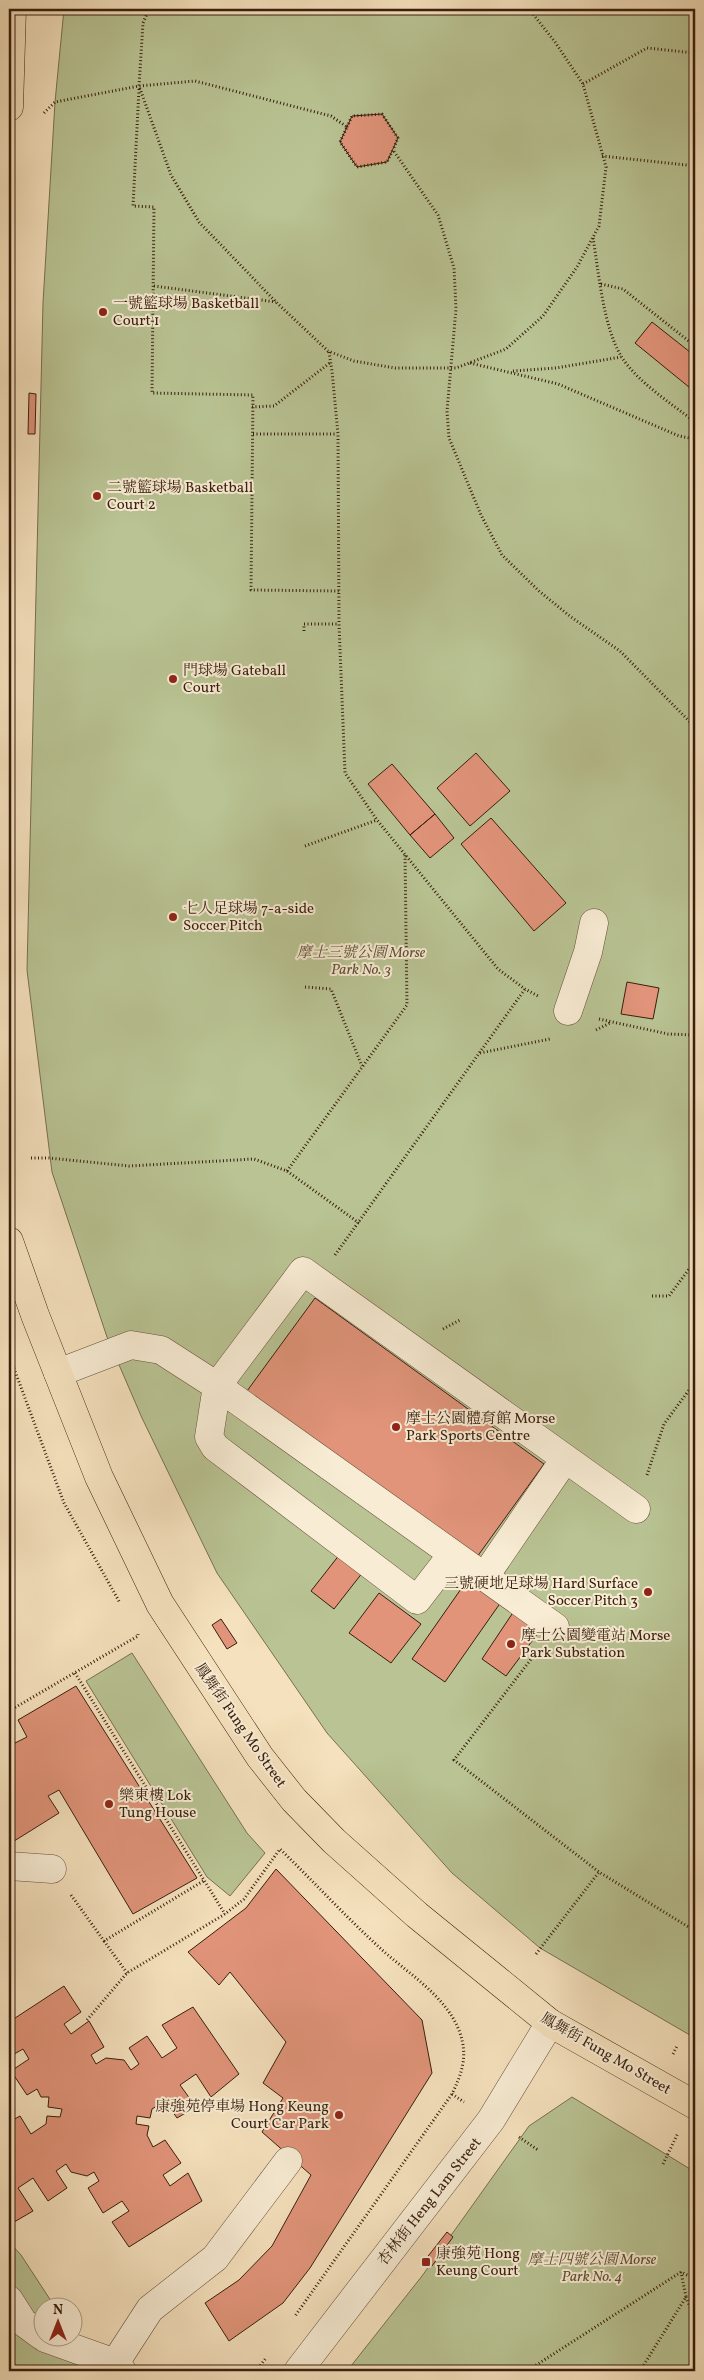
<svg xmlns="http://www.w3.org/2000/svg" width="704" height="2380" viewBox="0 0 704 2380" font-family="Vollkorn,'Noto Serif TC',serif">
<style>
.green{fill:#b9c393;stroke:#787050}
.building{fill:#e1947a;stroke:#381e0e}
.lines{fill:none;stroke-linecap:round;stroke-linejoin:round}
.minor-casing{stroke:#674f3a;stroke-width:29}
.major-casing{stroke:#381e0e;stroke-width:29}
.path{stroke:#381e0e;stroke-width:3;stroke-dasharray:1 2.5;stroke-linecap:butt}
.minor{stroke:#f8ecd4;stroke-width:28}
.major{stroke:#f5e1bd;stroke-width:28}
.poi-dot{fill:#8f2418;stroke:#f8ecd4;stroke-width:2}
.labels{text-anchor:middle;stroke-width:4;stroke-linejoin:round;paint-order:stroke}
.poi-label{font-size:15px;fill:#381e0e;stroke:#f8ecd4;text-anchor:start}
.park-label{font-size:15px;font-style:italic;fill:#5f5036;stroke:#f8ecd4}
.street-label{font-size:15px;fill:#381e0e;stroke:#f8ecd4}
</style>
<rect width="100%" height="100%" fill="#f5e1bd"/>
<filter id="stains"><feTurbulence type="fractalNoise" baseFrequency=".004" numOctaves="4"/><feColorMatrix values="0 0 0 0 .2 0 0 0 0 .09 0 0 0 0 .02 0 0 0 .5 -.17"/></filter>
<radialGradient id="worn" r=".72"><stop offset=".6" stop-color="#630" stop-opacity="0"/><stop offset="1" stop-color="#630" stop-opacity=".3"/></radialGradient>
<!-- green -->
<path class="green" d="M64 9H695V2038L540 1948 452 1873 327 1733 217 1573 142 1418 107 1337 52 1172 27 970 43 303 55 102Z
M132 1653 247 1833 265 1853 230 1896 207 1877 86 1681Z
M572 2097 695 2172V2371H347L422 2276 529 2126Z
M9 2242 21 2255 55 2307 42 2308V2338L73 2334 96 2371H9Z"/>
<!-- building -->
<path class="building" d="M382 114 398 138 387 162 357 167 340 142 352 116Z
M652 322 695 356V392L635 343Z
M29 393 36 394 35 434H28Z
M476 753 510 791 470 826 437 788Z
M392 764 435 814 410 835 368 784Z
M435 814 454 838 430 858 410 835Z
M491 818 566 903 534 931 461 844Z
M627 982 659 988 653 1019 621 1014Z
M315 1298 544 1464 477 1557 247 1391Z
M340 1554 363 1572 334 1609 311 1591Z
M468 1579 501 1602 445 1682 412 1659Z
M379 1593 421 1624 391 1663 349 1633Z
M514 1611 541 1629 506 1676 482 1659Z
M221 1619 237 1643 227 1649 212 1625Z
M76 1686 197 1878 133 1914 59 1790 48 1796 59 1813 11 1843 9 1839V1733L15 1743 27 1737 18 1720Z
M276 1869 422 2020 432 2073 310 2268 283 2303 229 2341 205 2303 239 2280 272 2246 311 2175 262 2132 283 2098 263 2083 286 2042 230 1972 219 1985 188 1952 246 1908Z
M64 1986 81 2012 64 2024 71 2034 89 2021 104 2047 91 2055 96 2064 106 2058 124 2060 131 2070 139 2064 129 2048 147 2036 162 2058 177 2048 162 2025 193 2007 239 2074 211 2097 196 2074 180 2085 196 2107 177 2118 165 2101 152 2109 150 2118 137 2116 136 2124 149 2126 147 2135 153 2147 165 2140 181 2163 163 2175 170 2186 188 2173 202 2201 129 2247 112 2222 129 2211 122 2201 103 2213 88 2188 99 2181 94 2172 87 2176 71 2172 66 2164 56 2171 67 2188 48 2201 33 2178 18 2188 33 2211 9 2225V2154L15 2150 9 2141V2122L20 2116 31 2134 46 2124 47 2116 60 2117 62 2109 48 2107 49 2097H41L37 2089 27 2095 11 2071 29 2059 23 2049 9 2057V2022Z
M447 2232 453 2237 432 2266 425 2260Z"/>
<g class="lines">
<!-- minor casing -->
<g class="minor-casing">
<path id="minor" d="M568 1011 588 952 594 923
M58 1373 131 1345 161 1350 217 1386 555 1627
M460 1560 444 1565 417 1600 215 1447 209 1437 217 1386 303 1271 636 1509
M485 1576 565 1459
M9 1866 52 1869
M9 2300 23 2322 42 2336
M45 2338 115 2363 122 2371
M115 2363 150 2309 215 2258 288 2161
M298 2371 491 2120 550 2023"/>
</g>
<!-- major casing -->
<g class="major-casing">
<path id="major" d="M9 107 12 9
M9 1241 35 1315 99 1477 160 1604 260 1757 294 1800 334 1841 417 1915 550 2023 695 2105"/>
</g>
<!-- path -->
<path class="path" d="M149 9 143 23 139 86 171 175 199 222 276 302 328 351 354 361 395 368H456L506 349 543 316 577 267 599 226 606 167 583 84 555 42 529 9
M583 84 647 48 695 53
M139 89 133 206 154 207 152 393 253 395 251 590 339 591
M44 113 55 102 139 86 195 81 331 116 347 127 340 142 357 167 387 162 393 150 438 215 454 268 456 309 447 411 449 438 481 515 502 555 539 591 571 617 620 651 695 727
M347 127 352 116 382 114 398 138 393 150
M602 156 695 166
M593 238C599 274 603 325 621 356 637 382 672 404 695 422
M601 284 623 289 695 346
M154 286 276 302
M329 352 332 371 338 434 339 624 345 773 377 820 498 969 525 989 538 996
M470 363 558 384 679 436 695 439
M513 371 556 368 621 357
M252 407 274 406 331 362
M253 434H337
M304 631V624H339
M305 846 377 820
M305 987 331 989 362 1066
M599 1019 668 1034 695 1035
M596 1030 610 1023
M480 1053 550 1039
M31 1158H49L129 1166 254 1159 287 1171 359 1223
M287 1171 407 1005 405 855
M335 1255 525 989
M652 1296H669L695 1261
M443 1329 460 1320
M9 1355 64 1503 120 1603
M647 1475 664 1424 695 1382
M535 1654 454 1760 599 1872 695 1931
M75 1673 225 1914
M9 1711 124 1644 138 1636V1634
M71 1895 104 1941 205 1880
M104 1941 127 1973
M536 1954 599 1872
M87 2020 127 1973 225 1914 244 1899 280 1849C314 1882 346 1917 380 1948 407 1973 447 1996 460 2033 468 2056 462 2073 452 2094L295 2316
M673 2054 677 2046
M452 2094 464 2102
M519 2137 538 2150
M663 2164 678 2133
M686 2297 695 2319
M256 2371 266 2358
M527 2371 681 2272 695 2279
M640 2371 686 2297 681 2272"/>
<!-- minor -->
<use href="#minor" class="minor"/>
<!-- major -->
<use href="#major" class="major"/>
</g>
<!-- markers -->
<g class="poi-dot">
<circle cx="103" cy="312" r="5"/>
<circle cx="97" cy="496" r="5"/>
<circle cx="173" cy="679" r="5"/>
<circle cx="173" cy="917" r="5"/>
<circle cx="396" cy="1427" r="5"/>
<circle cx="648" cy="1592" r="5"/>
<circle cx="511" cy="1644" r="5"/>
<circle cx="109" cy="1804" r="5"/>
<circle cx="339" cy="2115" r="5"/>
<rect x="421" y="2257" width="10" height="10" rx="2.5"/>
</g>
<g class="labels">
<!-- poi labels -->
<g class="poi-label">
<text x="113" y="308">一號籃球場 Basketball<tspan x="113" dy="17">Court 1</tspan></text>
<text x="107" y="492">二號籃球場 Basketball<tspan x="107" dy="17">Court 2</tspan></text>
<text x="183" y="675">門球場 Gateball<tspan x="183" dy="17">Court</tspan></text>
<text x="183" y="913">七人足球場 7-a-side<tspan x="183" dy="17">Soccer Pitch</tspan></text>
<text x="406" y="1423">摩士公園體育館 Morse<tspan x="406" dy="17">Park Sports Centre</tspan></text>
<text x="638" y="1588" text-anchor="end">三號硬地足球場 Hard Surface<tspan x="638" dy="17">Soccer Pitch 3</tspan></text>
<text x="521" y="1640">摩士公園變電站 Morse<tspan x="521" dy="17">Park Substation</tspan></text>
<text x="119" y="1800">樂東樓 Lok<tspan x="119" dy="17">Tung House</tspan></text>
<text x="329" y="2111" text-anchor="end">康強苑停車場 Hong Keung<tspan x="329" dy="17">Court Car Park</tspan></text>
<text x="436" y="2258">康強苑 Hong<tspan x="436" dy="17">Keung Court</tspan></text>
</g>
<!-- park labels -->
<g class="park-label">
<text x="361" y="957">摩士三號公園 Morse<tspan x="361" dy="17">Park No. 3</tspan></text>
<text x="592" y="2264">摩士四號公園 Morse<tspan x="592" dy="17">Park No. 4</tspan></text>
</g>
<!-- street labels -->
<g class="street-label">
<text transform="translate(241 1725) rotate(55)" y="5">鳳舞街 Fung Mo Street</text>
<text transform="translate(606 2053) rotate(30)" y="5">鳳舞街 Fung Mo Street</text>
<text transform="translate(429 2201) rotate(-52)" y="5">杏林街 Heng Lam Street</text>
</g>
</g>
<!-- margin -->
<rect width="704" height="2380" fill="none" stroke="#f5e1bd" stroke-width="30"/>
<rect x="10" y="10" width="684" height="2360" fill="none" stroke="#381e0e" stroke-width="2.5"/>
<rect x="15" y="15" width="674" height="2350" fill="none" stroke="#381e0e"/>
<!-- north arrow -->
<g transform="translate(58 2322)"><circle r="24" fill="#f8ecd4" stroke="#ab9a85"/>
<path d="M0-4L9 19L0 12L-9 19Z" fill="#8f2418"/>
<text y="-8" font-size="14" font-weight="bold" text-anchor="middle" fill="#381e0e">N</text>
</g>
<rect width="100%" height="100%" filter="url(#stains)"/>
<rect width="100%" height="100%" fill="url(#worn)"/>
</svg>
